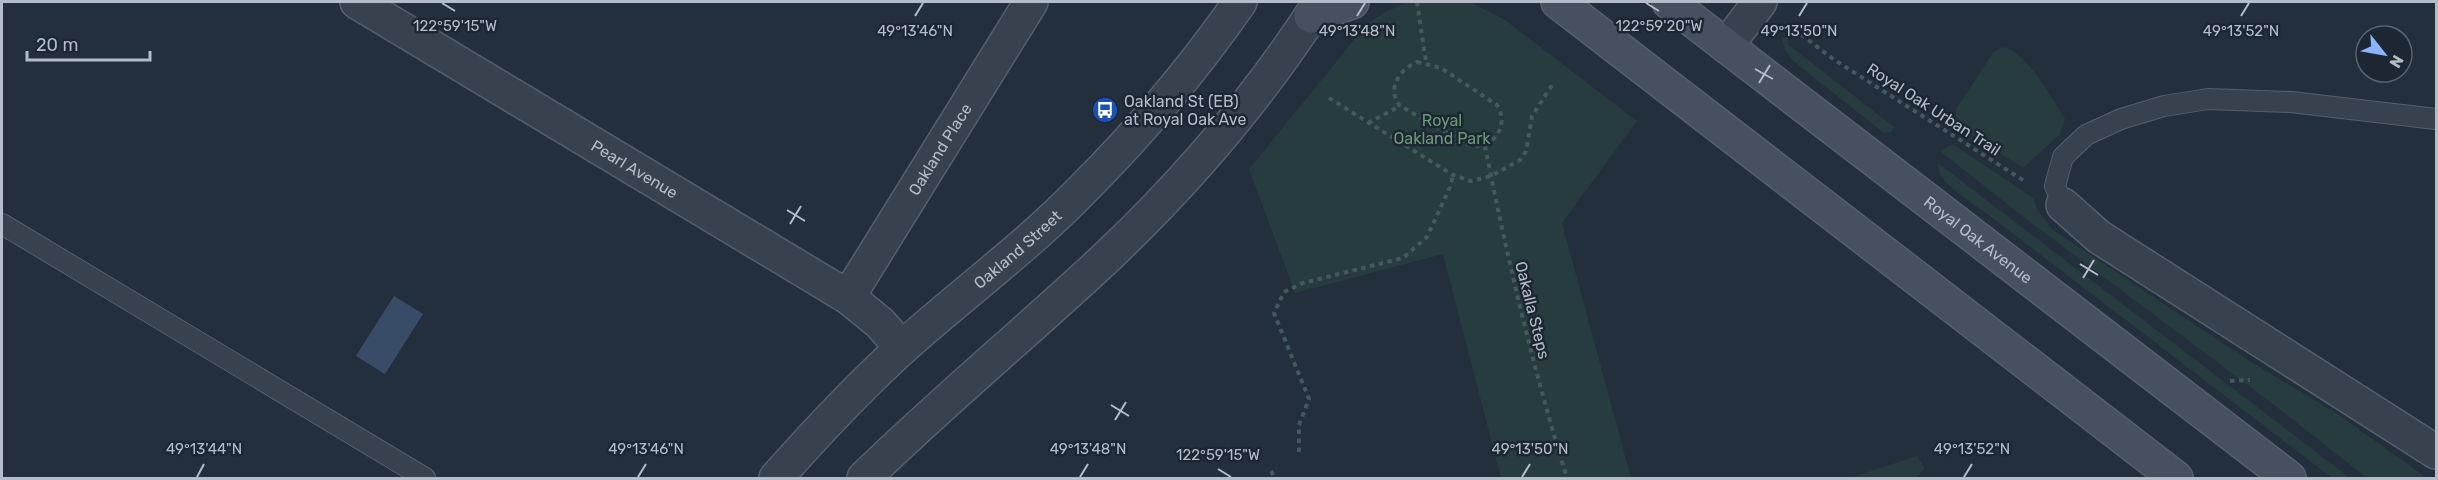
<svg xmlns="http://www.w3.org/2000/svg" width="2438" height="480" viewBox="0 0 2438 480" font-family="Rubik,sans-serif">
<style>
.green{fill:#263c3f}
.water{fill:#394c67}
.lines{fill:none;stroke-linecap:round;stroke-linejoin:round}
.service-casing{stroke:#565f6c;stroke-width:22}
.minor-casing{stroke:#565f6c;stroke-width:36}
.tertiary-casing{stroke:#565f6c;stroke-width:36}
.secondary-casing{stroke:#565f6c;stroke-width:36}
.path{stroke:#44595c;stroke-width:4;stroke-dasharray:4.5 4.5;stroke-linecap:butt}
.service{stroke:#38414e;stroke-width:20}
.minor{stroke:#38414e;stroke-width:33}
.tertiary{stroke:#38414e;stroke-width:33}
.secondary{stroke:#465061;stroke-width:33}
.ticks{fill:none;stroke:#b4bcc9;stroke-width:2}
.labels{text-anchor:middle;stroke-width:5;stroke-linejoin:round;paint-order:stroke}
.poi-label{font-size:16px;fill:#b4bcc9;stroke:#1d2633;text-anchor:start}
.street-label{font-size:16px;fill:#b4bcc9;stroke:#1d2633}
.park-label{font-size:16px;fill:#6b9a76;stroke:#1d2633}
.ticks-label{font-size:15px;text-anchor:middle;fill:#b4bcc9;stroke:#1d2633;stroke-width:5;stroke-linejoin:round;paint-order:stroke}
</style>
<rect width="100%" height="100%" fill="#242f3e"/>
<!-- green -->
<path class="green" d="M1408 2H1470L1505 20 1637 121 1562 223 1631 478H1501L1443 254 1295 293 1249 169 1367 24 1385 12Z
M1782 38H1788L1789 45 1894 127 1891 132 1884 133 1792 60 1785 49Z
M2002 47C2027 51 2051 98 2065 119L2060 134 2023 168 1956 125V109L1993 53Z
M1953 144 2033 198 2038 211 2053 230 2246 359 2336 413 2427 478H2367L2269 401 2021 215 1940 151Z
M1938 163 2350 478H2332L1990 216C1975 205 1935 182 1938 163Z
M1917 456 1925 468 1916 478H1850Z"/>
<!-- water -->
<path class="water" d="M394 296 423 314 385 374 356 356Z"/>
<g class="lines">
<!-- service casing -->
<g class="service-casing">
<path id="service" d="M2063 205 2055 186 2063 157 2086 135 2121 119 2164 106 2208 99 2291 102 2436 119
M2 224 425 478"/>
</g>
<!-- minor casing -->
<g class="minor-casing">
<g id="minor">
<path id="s1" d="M357 2 848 297 880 323 902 348"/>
<path d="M1726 46 1760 2"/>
<path d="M2063 205 2099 237 2436 452"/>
<path id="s2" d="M848 297 1031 2"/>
</g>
</g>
<!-- tertiary casing -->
<g class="tertiary-casing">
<g id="tertiary">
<path id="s3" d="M776 478C816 433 857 389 902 348 962 294 1027 247 1083 189 1140 132 1194 68 1240 2"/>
<path d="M864 478C943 401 1028 331 1109 255 1189 179 1261 94 1320 2"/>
</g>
</g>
<!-- secondary casing -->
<g class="secondary-casing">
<g id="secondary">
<path d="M1558 2 2176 478"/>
<path id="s4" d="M1669 2 2289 478"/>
<path d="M1311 16 1352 2"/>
</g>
</g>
<!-- path -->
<path class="path" d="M1417 2 1426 62
M1794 29 1833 59 2026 182
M1417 62 1441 68 1497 105C1511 126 1491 153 1467 144L1400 106C1386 89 1400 69 1417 62Z
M1329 98 1453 175 1471 181 1491 176 1520 160 1526 151 1532 116 1554 82
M1368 123 1400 106
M1485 146C1507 257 1533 369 1567 478
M2230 381 2250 380
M1299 452V425L1309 399 1274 313 1284 292 1303 283 1403 258 1427 237 1450 187 1453 175
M1271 471 1275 478"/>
<!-- service -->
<use href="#service" class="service"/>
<!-- minor -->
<use href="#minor" class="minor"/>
<!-- tertiary -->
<use href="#tertiary" class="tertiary"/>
<!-- secondary -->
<use href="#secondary" class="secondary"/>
</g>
<!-- ticks -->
<path class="ticks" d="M442 3 455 11M1646 3 1659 11M915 16 923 3M1357 16 1365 3M1799 16 1807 3M2241 16 2249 3M1755 69 1773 79M1759 83 1770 65M787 210 805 221M790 224 801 206M2080 264 2098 275M2083 278 2094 260M1111 405 1129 416M1115 420 1126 402M1218 469 1231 477M197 477 204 464M638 477 646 464M1080 477 1088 464M1522 477 1530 464M1964 477 1972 464"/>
<!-- icons -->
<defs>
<g id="bus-disc" transform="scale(1.35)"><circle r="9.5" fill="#1a4fb4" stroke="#1d2633"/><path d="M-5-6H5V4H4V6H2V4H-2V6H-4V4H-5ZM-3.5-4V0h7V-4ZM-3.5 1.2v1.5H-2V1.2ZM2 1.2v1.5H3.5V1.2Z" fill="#fff"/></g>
</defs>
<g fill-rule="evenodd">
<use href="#bus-disc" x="1105" y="110"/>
</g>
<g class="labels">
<!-- poi labels -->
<g class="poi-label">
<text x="1124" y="107">Oakland St (EB)<tspan x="1124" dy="18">at Royal Oak Ave</tspan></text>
</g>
<!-- street labels -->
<g class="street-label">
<text transform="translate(1934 109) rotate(33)" y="6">Royal Oak Urban Trail</text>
<text dy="6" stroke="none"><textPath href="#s2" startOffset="174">Oakland Place</textPath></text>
<text dy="6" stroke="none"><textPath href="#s1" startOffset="324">Pearl Avenue</textPath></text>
<text dy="6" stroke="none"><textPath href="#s4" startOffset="390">Royal Oak Avenue</textPath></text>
<text dy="6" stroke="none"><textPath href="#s3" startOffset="333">Oakland Street</textPath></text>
<text transform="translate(1533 310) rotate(76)" y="6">Oakalla Steps</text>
</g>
<!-- park labels -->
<g class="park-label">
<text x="1442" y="126">Royal<tspan x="1442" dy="18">Oakland Park</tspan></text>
</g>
</g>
<g class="ticks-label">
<text x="455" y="31">122°59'15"W</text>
<text x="1659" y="31">122°59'20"W</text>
<text x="915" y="36">49°13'46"N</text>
<text x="1357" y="36">49°13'48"N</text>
<text x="1799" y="36">49°13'50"N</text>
<text x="2241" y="36">49°13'52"N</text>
<text x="204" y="454">49°13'44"N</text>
<text x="646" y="454">49°13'46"N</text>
<text x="1088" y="454">49°13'48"N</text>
<text x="1530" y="454">49°13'50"N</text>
<text x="1972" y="454">49°13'52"N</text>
<text x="1218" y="460">122°59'15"W</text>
</g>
<!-- border -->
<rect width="2438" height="480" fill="none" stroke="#b4bcc9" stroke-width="6"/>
<!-- north arrow -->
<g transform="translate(2384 54) rotate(121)"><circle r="28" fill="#1d2633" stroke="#59626f" stroke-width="1.5"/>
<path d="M0-4.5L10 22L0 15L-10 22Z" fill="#8ab4f8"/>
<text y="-9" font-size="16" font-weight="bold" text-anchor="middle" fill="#b4bcc9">N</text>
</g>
<!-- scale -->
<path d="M27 51v9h123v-9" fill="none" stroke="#b4bcc9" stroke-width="3"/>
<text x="36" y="51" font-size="18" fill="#b4bcc9" stroke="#1d2633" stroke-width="4.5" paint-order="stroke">20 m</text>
</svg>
